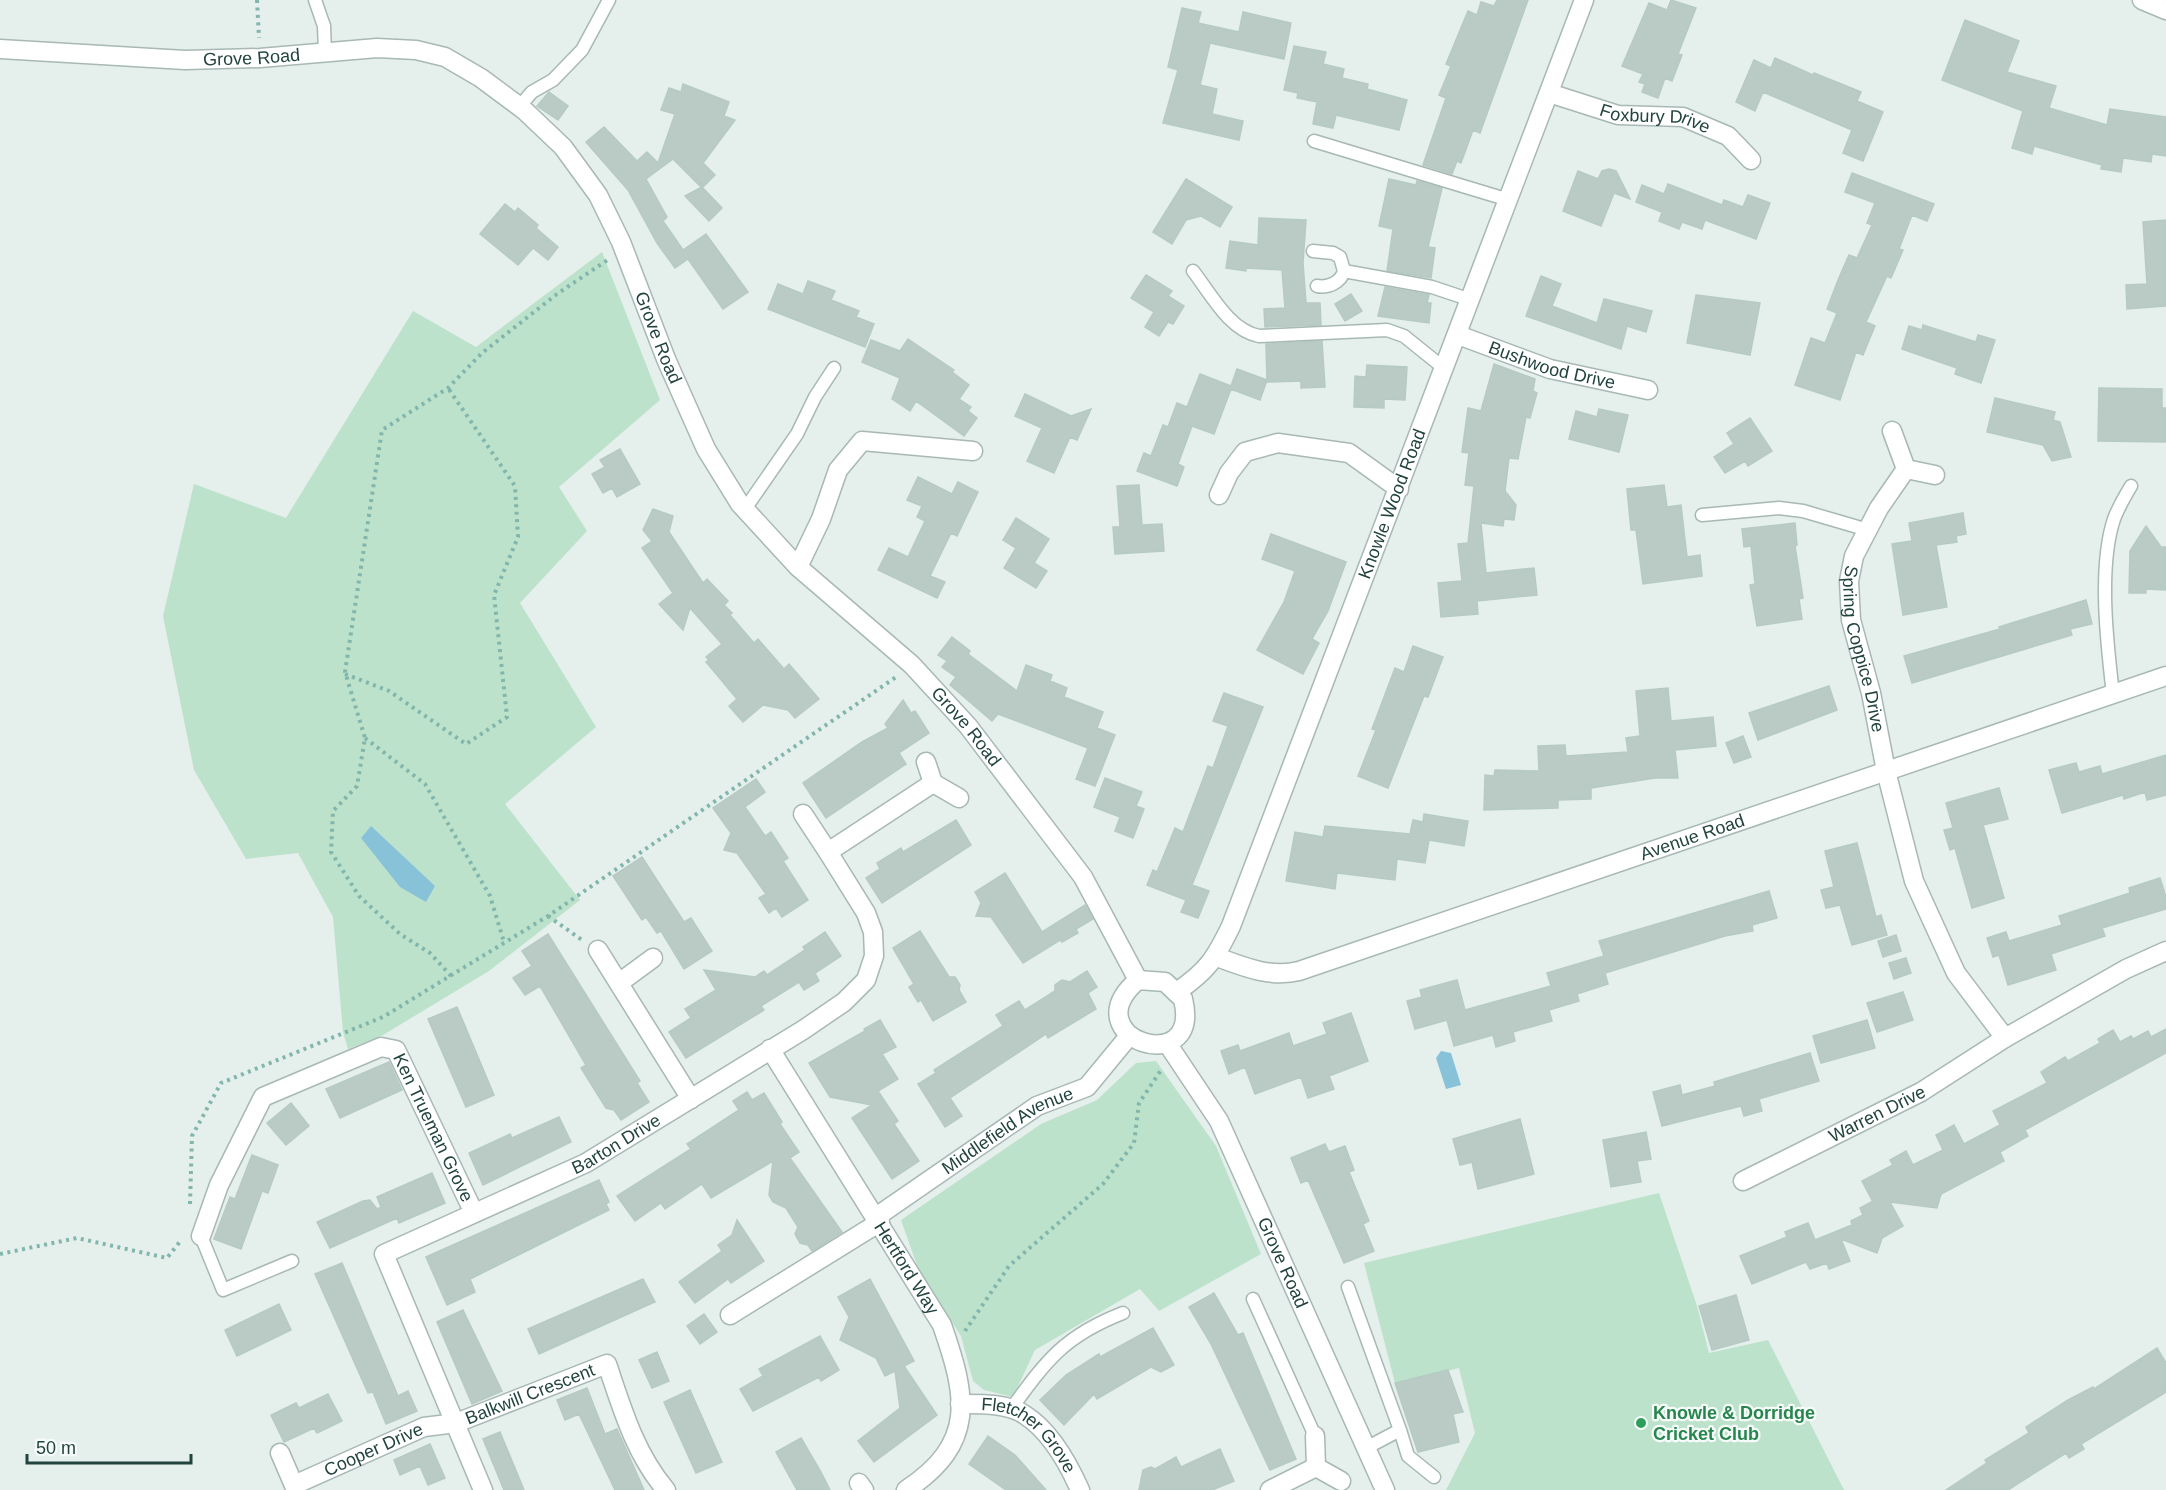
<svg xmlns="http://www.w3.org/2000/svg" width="2166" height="1490" viewBox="0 0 2166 1490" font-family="Arial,sans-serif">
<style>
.green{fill:#bce2cb}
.water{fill:#88c2d9}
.building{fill:#bacbc6;stroke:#b6cac4;stroke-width:1.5}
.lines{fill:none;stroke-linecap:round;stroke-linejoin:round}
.lane-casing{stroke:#a7b8b5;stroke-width:15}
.street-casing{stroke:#a7b8b5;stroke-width:21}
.path{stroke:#82b6ac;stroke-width:4;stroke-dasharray:3 4.5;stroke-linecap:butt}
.lane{stroke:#fff;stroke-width:12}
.street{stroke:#fff;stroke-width:18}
.leisure-dot{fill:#2e9e5b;stroke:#f6fbf9;stroke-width:2}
.labels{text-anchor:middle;stroke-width:4.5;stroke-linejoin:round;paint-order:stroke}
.street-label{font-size:18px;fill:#22443f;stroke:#f6fbf9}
.leisure-label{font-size:18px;font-weight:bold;fill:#27864d;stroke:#f6fbf9;text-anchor:start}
</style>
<rect width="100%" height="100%" fill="#e5efec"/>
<!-- green -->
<path class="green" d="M602 252 660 400 559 487 587 531 520 603 596 727 505 804 580 900 489 971 383 1035 348 1049 343 1032 333 917 298 853 246 859 194 770 163 616 194 484 286 518 413 311 476 347Z
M1156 1061 1216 1146 1261 1254 1159 1311 1140 1289 1035 1350 1013 1397 984 1390 973 1381 961 1336 919 1271 901 1220 1041 1124 1097 1100 1136 1063Z
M1659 1193 1697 1306 1709 1353 1768 1340 1844 1490H1446L1475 1433 1459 1368 1395 1383 1364 1263Z"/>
<!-- water -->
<path class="water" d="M371 826 435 886 426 902 400 887 361 838Z
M1441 1051 1451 1053 1461 1085 1446 1089 1436 1058Z"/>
<!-- building -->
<path class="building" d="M1497 0H1528L1480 133 1473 130 1461 163 1457 161 1452 174 1423 165 1446 98 1439 95 1451 66 1446 64 1468 11 1477 15 1481 2 1494 6Z
M1671 0 1696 8 1678 54 1682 55 1672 81 1665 78 1658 98 1642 92 1645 84 1639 82 1643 74 1622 66 1649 3 1667 10Z
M1182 8 1201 12 1198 23 1239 32 1243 12 1291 23 1284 59 1210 43 1200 85 1217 89 1212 114 1243 121 1239 140 1163 123 1178 70 1168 67Z
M1965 20 2019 41 2007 72 2056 86 2049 108 2107 125 2110 109 2166 117V156L2152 154 2151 162 2123 158 2121 172 2101 169 2102 165 2034 146 2032 154 2012 148 2023 111 1942 80Z
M1294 46 1326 52 1323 64 1344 69 1342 78 1368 84 1367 89 1407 100 1399 130 1336 115 1333 128 1313 124 1317 102 1297 98 1298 93 1284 90Z
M1775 58 1813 75 1814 73 1861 92 1857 101 1883 112 1863 161 1843 153 1852 130 1763 92 1755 111 1736 102 1754 60 1771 68Z
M683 84 729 102 724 116 735 120 703 163 715 175 702 188 673 159 646 179 667 217 663 221 683 250 706 234 748 292 723 309 688 259 675 268 657 243 628 190 586 142 604 127 637 161 647 152 658 163 675 114 661 110 669 88 681 92Z
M549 92 568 106 558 120 537 106Z
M1609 169 1616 171 1630 199 1614 193 1601 226 1563 211 1578 171 1598 179 1602 171Z
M1852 173 1934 204 1927 221 1912 215 1899 249 1903 250 1891 278 1887 276 1866 322 1875 326 1863 355 1856 352 1840 400 1795 385 1811 338 1825 343 1837 313 1827 309 1838 280 1849 255 1857 258 1872 225 1867 223 1875 203 1845 192Z
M1186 179 1232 207 1220 227 1201 216 1186 220 1172 244 1153 232Z
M1389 179 1416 185 1417 181 1442 188 1428 247 1435 248 1431 278 1387 271 1393 229 1379 226Z
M1668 184 1722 205 1724 200 1743 207 1748 195 1770 203 1756 239 1705 220 1702 229 1682 222 1679 229 1659 221 1662 212 1636 202 1642 185 1664 194Z
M702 187 722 208 709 221 685 196Z
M505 204 515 212 518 208 538 225 536 228 558 247 548 260 533 248 518 265 480 234Z
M1259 218 1306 220 1303 263 1306 303H1320L1321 325 1265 327 1264 309 1285 308 1282 270 1246 268V271L1226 268 1230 241 1258 245Z
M2166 220V306L2127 309 2126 285 2147 284 2143 222Z
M1146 275 1172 291 1168 296 1184 306 1173 324 1168 322 1159 336 1145 327 1154 312 1131 298Z
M1541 276 1561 284 1552 306 1597 323 1604 299 1652 311 1646 332 1627 326 1621 349 1526 316Z
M808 281 835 291 831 300 859 311 856 317 874 324 865 347 768 309 778 284 803 294Z
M1385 287 1429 295 1427 303H1431L1429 323 1378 316Z
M1351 294 1362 311 1345 321 1335 304Z
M1696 295 1760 303 1750 355 1687 343Z
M1923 325 1976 342 1978 335 1995 340 1981 383 1955 374 1957 368 1902 349 1909 326 1922 330Z
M908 339 954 370 952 372 969 385 959 399 971 407 968 411 977 418 964 436 916 401 910 411 892 399 900 378 862 362 871 340 900 351Z
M1322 341 1325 387 1301 388V381L1267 382V380L1260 400 1231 389 1214 434 1192 426 1178 464 1184 467 1177 486 1137 471 1144 453 1151 456 1163 425 1168 427 1177 403 1187 407 1200 374 1231 386 1237 369 1267 380 1266 344Z
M1494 364 1535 379 1533 391 1537 393 1530 418 1526 417 1518 459 1509 458 1505 491 1516 505 1514 520 1504 519 1503 526 1481 523 1486 573 1534 568 1537 595 1477 601 1478 614 1441 617 1438 583 1462 581 1458 544 1468 543 1474 486 1465 485 1469 453 1462 452 1468 408 1481 411Z
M1367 365 1407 367 1405 400 1384 399V408L1354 407 1355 376 1366 377Z
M2099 388 2162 389V408H2166V442L2098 441Z
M1025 394 1071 416 1091 409 1077 440 1070 437 1054 473 1027 461 1042 428 1015 416Z
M1995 398 2055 412 2053 420 2060 422 2071 457 2052 461 2043 445 1987 432Z
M1599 409 1628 415 1619 452 1569 439 1576 411 1597 417Z
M1750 418 1772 451 1748 466 1745 461 1725 473 1714 457 1734 444 1727 433Z
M620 449 640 484 617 497 612 488 603 493 592 474 605 467 600 460Z
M918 477 952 494 958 482 978 492 957 536 951 533 930 576 945 582 937 598 878 570 889 548 908 557 925 521 917 517 922 506 907 500Z
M1139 485 1142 525 1162 524 1164 551 1115 554 1113 527H1120L1117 486Z
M1664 485 1667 507 1681 505 1687 557 1700 555 1702 576 1643 584 1636 530H1631L1627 489Z
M653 509 673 516 669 532 703 583 707 579 728 601 724 605 732 613 730 615 754 643 758 639 784 669 789 664 819 699 795 718 788 710 763 705 743 722 729 706 737 699 706 662 709 660 706 657 722 644 690 608 683 630 659 604 673 593 642 548 652 541 643 530Z
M1963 513 1966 534 1956 536 1957 542 1936 545 1947 607 1903 615 1892 544 1912 541 1909 523Z
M1016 518 1049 539 1034 563 1047 571 1036 588 1004 568 1016 548 1003 540Z
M1795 523 1797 545 1795 546 1803 598 1799 599 1802 619 1757 626 1750 585 1755 584 1751 546 1744 547 1742 529Z
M2146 526 2161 547H2166V590L2146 589V593H2129L2130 551Z
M1271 534 1346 562 1328 611 1312 639 1319 643 1303 674 1257 650 1284 602 1295 571 1262 559Z
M2086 600 2092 624 2070 629 2072 635 1912 683 1904 656 2000 629 1999 627Z
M952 637 970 651 968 654 1017 691 1026 665 1052 675 1050 681 1067 688 1064 697 1103 712 1097 728 1115 735 1095 786 1076 779 1088 748 998 714 992 721 950 685 956 677 942 667 947 661 938 655Z
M1413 646 1443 657 1428 697 1424 696 1388 788 1358 776 1376 730 1372 729 1395 668 1404 672Z
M1829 686 1837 710 1758 740 1749 713Z
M1668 688 1671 721 1713 717 1716 746 1675 750 1678 778H1655L1591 788V799L1558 800V808L1484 810 1485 775 1494 776 1495 770 1539 771 1538 746 1565 745 1566 756 1628 752 1626 738 1640 736 1636 691Z
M1224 693 1263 707 1192 885 1209 891 1198 918 1181 912 1186 900 1147 885 1153 870 1157 872 1175 828 1183 832 1208 766 1213 768 1228 726 1213 721Z
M903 700 911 713 915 711 929 733 899 753 906 764 826 818 803 783 862 742 888 728 885 724Z
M1743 736 1751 757 1734 763 1726 743Z
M2166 755V795L2147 800 2145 792 2124 799 2123 795 2062 813 2049 770 2076 763 2079 772 2100 766 2102 774Z
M1105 778 1142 792 1136 806 1144 809 1133 838 1115 831 1120 817 1094 807Z
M756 779 765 792 745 807 765 836 771 832 788 858 783 861 808 900 782 917 776 908 769 913 759 898 766 894 737 853 724 850 731 833 713 808Z
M1999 788 2008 819 1983 825 2004 898 1972 908 1955 848 1950 850 1944 830 1953 828 1946 803Z
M1424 814 1468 821 1464 846 1429 840 1425 863 1397 859 1395 880 1337 873 1335 889 1286 881 1295 832 1323 837 1325 826 1410 834 1413 820 1423 822Z
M956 820 971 845 882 903 866 878 880 869 877 863 901 848 903 852Z
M1857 843 1876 917 1881 915 1887 935 1852 945 1840 905 1826 908 1821 890 1834 887 1825 851Z
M642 857 684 922 691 918 712 951 684 969 661 931 657 933 646 917 642 920 613 876Z
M1005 873 1042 932 1085 905 1093 919 1076 929 1078 933 1062 942 1060 940 1023 963 991 917 976 916 981 903 975 892Z
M2160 878 2166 897V909L2102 928 2105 936 2051 954 2056 970 2008 985 1999 955 1993 957 1987 938 2006 932 2009 941 2062 925 2059 916 2130 893 2129 888Z
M1769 891 1777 918 1752 925 1753 931 1725 936 1605 973 1608 984 1577 994 1579 1001 1549 1010 1552 1021 1513 1032 1515 1041 1496 1047 1493 1035 1454 1046 1447 1020 1415 1029 1407 1001 1422 997 1420 990 1457 980 1465 1010 1551 986 1547 973 1604 956 1599 941Z
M920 931 949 977H955L960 985 959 990 966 1002 933 1021 921 1000 918 1002 909 987 914 984 893 948Z
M825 932 841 956 815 973 819 981 804 990 799 982 761 1006 764 1010 686 1058 669 1032 691 1018 685 1009 716 990 704 970 755 977 764 971 767 975 805 950 803 947Z
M548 934 640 1081 637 1083 649 1102 621 1120 614 1110 606 1108 581 1068 586 1065 540 986 525 995 513 978 532 966 522 951Z
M1896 935 1901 951 1883 957 1878 941Z
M1906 958 1911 973 1894 979 1889 963Z
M1087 971 1097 987 1088 993 1096 1009 1048 1038 1046 1034 950 1098 962 1116 945 1127 918 1084 936 1073 934 1070 1003 1026 996 1015 1019 1001 1025 1010 1055 991V985L1062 980 1070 982Z
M1903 992 1913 1020 1877 1032 1867 1003Z
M457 1007 494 1095 466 1107 428 1019Z
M1351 1013 1368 1061 1329 1076 1334 1089 1308 1098 1301 1077 1255 1094 1245 1067 1229 1074 1221 1051 1238 1045 1240 1051 1289 1033 1293 1046 1327 1034 1323 1023Z
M880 1020 896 1047 882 1054 898 1079 878 1091 898 1121 894 1124 919 1161 892 1179 852 1118 872 1105 830 1097 809 1063 865 1031 864 1029Z
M1867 1020 1875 1048 1821 1063 1813 1036Z
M2166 1029V1053L2025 1130 2028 1136 2000 1152 2004 1161 1941 1194 1937 1208 1890 1202 1903 1226 1882 1238 1877 1253 1841 1239 1850 1261 1829 1269 1827 1263 1810 1269 1806 1262 1752 1284 1740 1256 1787 1237 1785 1232 1808 1223 1815 1240 1852 1225 1851 1221 1863 1215 1860 1208 1875 1200H1872L1862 1181 1893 1165 1890 1160 1906 1151 1913 1165 1943 1150 1936 1135 1954 1125 1964 1144 2000 1125 1993 1111 2047 1083 2041 1072 2065 1057 2068 1061 2100 1043 2098 1039 2113 1030 2120 1042 2131 1036 2133 1039 2148 1031 2151 1037Z
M1810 1053 1819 1081 1759 1099 1762 1111 1744 1116 1741 1106 1662 1126 1653 1092 1680 1085 1682 1095 1715 1086 1714 1082Z
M389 1062 402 1090 340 1118 326 1089Z
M747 1092 752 1100 764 1093 782 1122 780 1124 799 1152 790 1158 842 1232 812 1251 808 1245 800 1243 795 1234 798 1227 786 1208 773 1202 769 1195 773 1161 711 1198 702 1184 665 1209 661 1203 635 1221 617 1196 691 1149 687 1144 739 1110 733 1101Z
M291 1103 309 1126 286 1145 267 1123Z
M559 1117 571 1142 483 1185 469 1153 510 1134 512 1138Z
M1520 1119 1534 1174 1478 1189 1472 1162 1460 1165 1453 1139Z
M1646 1132 1651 1159 1637 1161 1641 1182 1611 1187 1603 1140Z
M1325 1144 1329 1152 1345 1146 1354 1170 1349 1172 1369 1221 1363 1224 1374 1251 1344 1263 1308 1180 1301 1183 1291 1158Z
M252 1155 278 1165 268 1193 262 1191 241 1249 214 1239 230 1197 235 1199Z
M432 1173 445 1203 399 1223 397 1218 330 1248 317 1222 363 1201 370 1200 377 1209 381 1207 377 1197Z
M599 1180 609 1202 606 1204 609 1210 470 1279 475 1292 447 1305 426 1257Z
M737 1220 764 1261 731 1283 728 1279 695 1303 679 1282 722 1251 718 1245 732 1235Z
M342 1263 398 1396 408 1391 417 1411 386 1424 373 1392 368 1393 315 1274Z
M643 1279 655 1302 539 1354 528 1329Z
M870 1279 914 1361 904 1366 937 1415 874 1462 858 1441 900 1408 895 1371 885 1376 876 1358 840 1340 849 1317 838 1297Z
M1214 1293 1238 1335 1243 1333 1296 1459 1270 1470 1211 1344 1189 1307Z
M1736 1295 1749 1340 1712 1350 1699 1306Z
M279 1304 291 1330 237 1356 225 1330Z
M463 1310 502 1391 472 1404 437 1322Z
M704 1314 717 1332 700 1344 687 1326Z
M1153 1328 1174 1365 1161 1372 1151 1367 1097 1399 1094 1394 1064 1425 1040 1400 1066 1375 1099 1354 1100 1357Z
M820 1336 839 1370 821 1381 819 1377 753 1411 740 1389 763 1376 759 1369Z
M2157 1348 2166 1363V1392L2081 1444 2084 1449 2069 1458 2066 1453 2008 1490H1946L1987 1463 1985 1460 2029 1433 2026 1427 2068 1400 2093 1387 2094 1389Z
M657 1352 669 1381 652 1388 639 1360Z
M1448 1370 1463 1412 1453 1414 1459 1442 1418 1452 1395 1383Z
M587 1388 605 1434 617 1429 644 1490H615L579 1414 565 1420 557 1400Z
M690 1390 722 1462 696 1473 664 1402Z
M328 1394 342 1421 317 1433 314 1428 284 1442 271 1415 296 1403 299 1408Z
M500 1432 524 1490H504L483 1439Z
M988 1436 1015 1455 1046 1490H1006L969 1464Z
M801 1438 821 1472 830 1490H797L776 1452Z
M430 1444 445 1478 428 1485 420 1466 400 1475 394 1460Z
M1220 1449 1234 1481 1212 1490H1139L1143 1470 1151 1467 1155 1469 1176 1457 1181 1467Z"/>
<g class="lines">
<!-- lane casing -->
<g class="lane-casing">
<path id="lane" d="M315 0 324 26 325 53
M519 107 532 92 553 80 582 50 609 0
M1314 141 1509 200
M1313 251 1333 253 1340 257 1344 271 1432 287 1471 300
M1193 271C1211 294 1229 330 1259 336L1387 330 1404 336 1445 369
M1317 286C1329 288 1341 282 1344 271
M745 509 797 434 815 397 834 368
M1702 515 1779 508 1803 511 1868 530
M2113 694C2107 644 2098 567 2114 519 2118 508 2125 496 2131 486
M201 1236 223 1290 292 1261
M1348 1287 1400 1430 1366 1448
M1253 1299 1315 1436
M1011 1409C1047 1360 1064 1336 1123 1313
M1400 1430 1408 1456 1434 1477"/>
</g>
<!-- street casing -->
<g class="street-casing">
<g id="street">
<path d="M2142 0 2166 10"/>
<path id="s1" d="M0 49 185 60 260 58 377 48 416 50 445 57 481 78 524 110 563 147 598 195 621 242 666 359 706 449 740 504 798 567 912 665 968 726 1083 877 1138 980"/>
<path id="s2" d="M1549 93 1618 115 1683 117 1728 136 1751 160"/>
<path id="s3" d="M1458 335 1550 369 1648 390"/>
<path id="s4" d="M1892 431 1906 469 1879 508 1854 556 1849 581 1851 620 1871 693 1886 771 1914 881 1956 973 2005 1038 2126 969 2166 951"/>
<path d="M1906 469 1935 475"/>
<path d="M1219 495 1229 473 1245 452 1278 443 1349 453 1399 489"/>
<path d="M798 567 821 519 838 470 862 441 973 451"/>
<path d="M926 762 933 783"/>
<path d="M803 814 828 852"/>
<path d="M598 950 691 1099"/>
<path id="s5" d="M1217 957C1244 967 1270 978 1299 971L2166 676"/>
<path d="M1138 980 1165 982 1183 999C1203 1081 1070 1038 1138 980Z"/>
<path d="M619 983 653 958"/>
<path id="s6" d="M1178 991C1208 970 1215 959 1231 926L1584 0"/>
<path id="s7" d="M1167 1043 1219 1121 1385 1490"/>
<path id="s8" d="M770 1049 942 1325C967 1397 977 1443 906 1490"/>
<path id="s9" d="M1743 1181 1921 1092 2005 1038"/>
<path id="s10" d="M876 1217 1037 1106 1087 1087 1129 1036"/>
<path id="s11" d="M201 1236 219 1185 263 1097 381 1047 396 1050 474 1213"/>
<path d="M730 1315 880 1222"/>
<path id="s12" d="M960 1404C980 1404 1008 1403 1025 1415 1050 1431 1068 1463 1080 1490"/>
<path d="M1315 1436 1316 1467 1341 1481"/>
<path d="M280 1453 296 1490"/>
<path d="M859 1483 864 1490"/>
<path id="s13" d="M294 1485 424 1427 456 1423 607 1364C622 1408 635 1454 666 1490"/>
<path id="s14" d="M483 1490 384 1254 586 1163 803 1030 844 1002 866 980 874 956 873 932 866 913 828 852 933 783 959 798"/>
<path d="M1270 1490 1316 1467"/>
</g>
</g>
<!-- path -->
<path class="path" d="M257 0 259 38
M345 674 389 691 466 744 507 717 494 595 518 537 515 486 448 388
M365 738 425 784 490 896 504 942
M548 916 582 940
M451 976 430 953 400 934 359 896 331 852 333 811 357 786 365 738 345 672 382 430 448 388 482 353 557 294 609 259
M190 1204 192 1136 221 1083 383 1017 548 916 896 677
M0 1254 77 1238 167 1258 182 1239
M965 1331 1009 1266 1103 1184 1134 1143 1139 1103 1161 1070"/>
<!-- lane -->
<use href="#lane" class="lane"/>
<!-- street -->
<use href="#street" class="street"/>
</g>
<!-- markers -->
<circle class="leisure-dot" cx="1641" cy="1423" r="6"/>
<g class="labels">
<!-- street labels -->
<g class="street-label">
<text dy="6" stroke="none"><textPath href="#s1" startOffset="252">Grove Road</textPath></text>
<text dy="6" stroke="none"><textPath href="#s2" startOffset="110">Foxbury Drive</textPath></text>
<text dy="6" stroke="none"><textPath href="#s1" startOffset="810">Grove Road</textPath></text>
<text dy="6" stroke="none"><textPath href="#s3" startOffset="99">Bushwood Drive</textPath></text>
<text dy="6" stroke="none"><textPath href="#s6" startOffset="537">Knowle Wood Road</textPath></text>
<text dy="6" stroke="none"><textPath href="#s4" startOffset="237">Spring Coppice Drive</textPath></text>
<text dy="6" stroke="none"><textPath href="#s1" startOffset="1314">Grove Road</textPath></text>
<text dy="6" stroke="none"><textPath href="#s5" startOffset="500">Avenue Road</textPath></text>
<text dy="6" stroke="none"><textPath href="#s9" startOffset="150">Warren Drive</textPath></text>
<text dy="6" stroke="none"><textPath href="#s11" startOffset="382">Ken Trueman Grove</textPath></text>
<text dy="6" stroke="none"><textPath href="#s10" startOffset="158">Middlefield Avenue</textPath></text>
<text dy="6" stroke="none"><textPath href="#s14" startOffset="513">Barton Drive</textPath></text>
<text dy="6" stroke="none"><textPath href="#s7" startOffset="249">Grove Road</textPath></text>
<text dy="6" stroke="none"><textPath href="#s8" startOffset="258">Hertford Way</textPath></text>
<text dy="6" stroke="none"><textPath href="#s13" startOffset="254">Balkwill Crescent</textPath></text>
<text dy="6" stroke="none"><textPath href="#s12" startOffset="81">Fletcher Grove</textPath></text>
<text dy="6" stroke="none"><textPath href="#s13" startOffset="87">Cooper Drive</textPath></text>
</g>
<!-- leisure labels -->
<g class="leisure-label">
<text x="1653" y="1419">Knowle &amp; Dorridge<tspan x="1653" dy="21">Cricket Club</tspan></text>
</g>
</g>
<!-- scale -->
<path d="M27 1454v9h164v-9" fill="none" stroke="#22443f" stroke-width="3"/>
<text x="36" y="1454" font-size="18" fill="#22443f" stroke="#f6fbf9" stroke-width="4.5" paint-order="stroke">50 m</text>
</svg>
